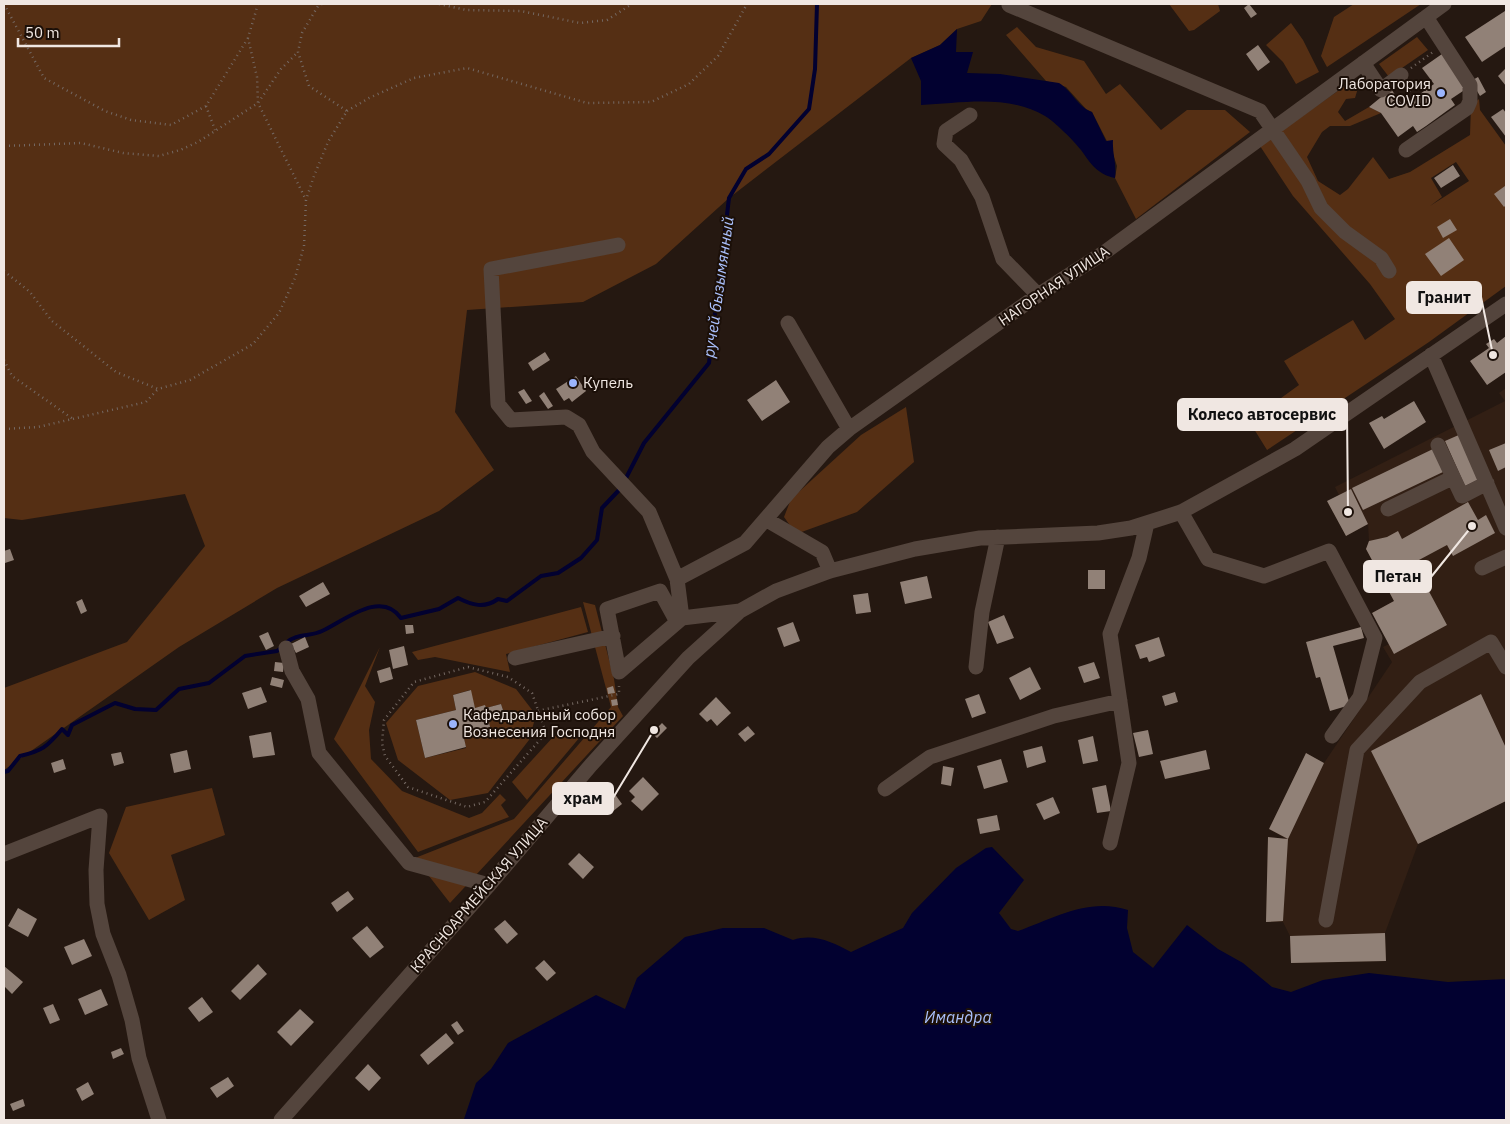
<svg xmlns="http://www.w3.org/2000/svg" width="1510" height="1124" viewBox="0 0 1510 1124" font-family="'IBM Plex Sans',sans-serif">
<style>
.built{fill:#321f14}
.green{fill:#552f14;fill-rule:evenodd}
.water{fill:#020130}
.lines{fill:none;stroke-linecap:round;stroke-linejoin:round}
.stream{stroke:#020130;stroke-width:4}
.building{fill:#918177}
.path{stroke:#756963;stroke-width:2.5;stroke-dasharray:1 4;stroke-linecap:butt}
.minor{stroke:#54453d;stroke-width:15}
.poi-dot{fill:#9bb5fd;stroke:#1b0f08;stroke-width:2}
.labels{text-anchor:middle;stroke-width:4;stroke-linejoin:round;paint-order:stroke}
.poi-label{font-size:15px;fill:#f0e7e2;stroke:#1b0f08;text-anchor:start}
.street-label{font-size:15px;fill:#f0e7e2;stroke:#1b0f08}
.water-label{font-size:16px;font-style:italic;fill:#abc1fd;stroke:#1b0f08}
.leader{fill:none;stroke:#f0e7e2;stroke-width:2}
.callout-dot{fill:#f0e7e2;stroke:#1b0f08;stroke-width:2}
.callout{fill:#f0e7e2;stroke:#f0e7e2;stroke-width:2}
.callout-label{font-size:16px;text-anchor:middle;font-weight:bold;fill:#111}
</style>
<rect width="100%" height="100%" fill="#251811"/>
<!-- built -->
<path class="built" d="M1506 388V801L1418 844 1385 933 1386 961 1291 963 1290 936 1283 922H1266L1268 837 1286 839 1269 829 1306 753 1324 763 1392 662 1383 647 1389 644 1372 613 1394 601 1366 549 1369 541 1368 524 1346 536 1327 501 1339 495 1335 487 1505 401 1499 393Z"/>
<!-- green -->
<path class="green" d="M4 4H992L981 21 957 29 940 45 911 58 729 198 656 264 583 302 467 310 455 412 494 470 439 511 277 588 179 647 4 770V688L127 642 205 546 185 494 22 520 4 518Z
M1169 4H1218L1220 11 1194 30 1189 31Z
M1354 4H1421L1327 67 1321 56 1334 17Z
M1291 23 1303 40 1319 72 1296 84 1283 62 1266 45Z
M1017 27 1036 47 1084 61 1106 94 1120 84 1161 130 1187 110H1225L1250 132 1136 219 1115 178 1117 166 1112 151 1092 112 1086 109 1066 87 1046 81 1006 35Z
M1417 37 1428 50 1389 77 1379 64Z
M1349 83 1358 88 1355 98 1346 99 1338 112 1345 121 1369 107 1381 113 1350 126H1330L1322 132 1307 157 1318 181 1340 195 1348 189 1373 157 1389 179 1410 172 1470 135 1471 106 1479 99 1480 110 1506 146V286L1429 342 1267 450 1249 421 1299 385 1284 361 1353 320 1365 340 1395 319 1370 284 1293 196 1260 146ZM1456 162 1469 181 1430 206 1442 197 1431 178Z
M906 407 914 462 857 512 796 534 784 517 791 499 861 435Z
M583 602 595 605 614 679 618 707 623 716 450 903 415 858 514 819 611 707Z
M581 607 588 632 506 654 510 672 435 657 418 660 412 652Z
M380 647 365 686 375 702 369 730 371 759 402 791 469 818 482 813 500 794 506 800 501 805 509 817 418 852 334 739Z
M475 672 516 689 536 715 529 740 488 793 450 800 398 760 386 723 418 686ZM470 690 475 708 484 706 486 708 501 704 504 713 488 717 490 727 463 734 466 748 425 758 416 720 456 710 453 695Z
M554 736 580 737 527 800 512 782Z
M212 788 225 835 171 855 185 900 149 920 109 853 126 807Z"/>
<!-- water -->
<path class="water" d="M957 29 956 52H973L967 73 1000 74 1059 83C1072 91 1078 107 1092 112L1106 141 1113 140C1112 154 1117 164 1115 178 1097 174 1091 164 1081 150 1074 141 1055 122 1045 116 1009 94 961 103 921 105V81L911 58 940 45Z
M992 847 1024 880 999 913 1011 929 1018 931C1054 918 1089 897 1128 910L1127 928 1133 952 1153 968 1187 925 1218 949 1243 963 1272 987 1291 992 1323 980 1369 973 1448 982 1506 979V1120H458L464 1119 476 1083 491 1069 508 1043 596 995 625 1009 637 978 685 937 723 928H764L793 940C814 933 832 942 851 952L903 928 912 913 956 868 986 848Z"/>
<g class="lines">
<!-- stream -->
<path class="stream" d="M624 482 644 443 709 363 729 198 746 169 769 154 809 109 815 69 817 4
M286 643C297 633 310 637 322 631 344 621 381 589 401 618L439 609 458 598C472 605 484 609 498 599L507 601 541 576 558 573 581 558 597 540 602 508 621 488
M4 772 8 771 20 756C42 751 47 747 62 729L68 735 72 725 115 703 135 709 156 710 179 689 209 683 245 656 277 651 281 648"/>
</g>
<!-- building -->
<path class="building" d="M1249 4 1257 14 1251 18 1244 8Z
M1505 11 1506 46 1482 62 1465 37Z
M1258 45 1270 62 1258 71 1246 54Z
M1442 54 1466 89 1451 99 1455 105 1426 126 1417 132 1413 126 1398 137 1381 113 1369 107 1391 89 1403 106 1434 84 1422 68Z
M1505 69 1506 70V86L1498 76Z
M1478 77 1486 92 1480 96 1471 81Z
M1503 109 1506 113V137L1491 117Z
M1453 165 1460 176 1441 188 1434 178Z
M1505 186 1506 205 1504 207 1494 194Z
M1450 219 1457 230 1443 238 1437 227Z
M1449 238 1464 260 1441 276 1425 254Z
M1506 336V372L1487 385 1470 361 1489 348 1486 344 1494 339 1497 343Z
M545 352 550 360 533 371 528 363Z
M576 376 586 391 572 402 569 398 564 401 556 389Z
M776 380 790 402 762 421 747 400Z
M524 389 532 401 526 404 518 392Z
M544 392 553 406 548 409 539 396Z
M1414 401 1426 422 1384 449 1369 423 1382 416 1384 419Z
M1461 434 1480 479 1465 486 1445 441Z
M1506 443V467L1498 471 1489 450Z
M1433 449 1443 472 1363 510 1352 488Z
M1351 489 1368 524 1346 536 1327 501Z
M1468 502 1478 520 1486 515 1495 533 1453 556 1447 545 1404 568 1415 590 1425 584 1447 625 1394 654 1372 613 1394 601 1366 549 1369 541 1387 537 1398 531 1402 539Z
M10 549 14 560 5 563 4 551Z
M1088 570H1105V589H1088Z
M927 576 932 598 905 604 900 582Z
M323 582 330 594 306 607 299 596Z
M868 593 871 612 856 614 853 595Z
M82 599 87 611 81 614 76 602Z
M1004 615 1014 638 997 644 988 622Z
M793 622 800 641 784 647 777 628Z
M405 625H413L414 633 406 634Z
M1361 627 1364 638 1333 646 1350 705 1330 711 1320 677 1316 678 1306 642Z
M268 632 274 646 266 650 259 636Z
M305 637 309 647 296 653 291 644Z
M1159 637 1165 656 1149 662 1147 657 1140 659 1135 645Z
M404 646 408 665 393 669 389 650Z
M275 662 284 663 283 672 274 671Z
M1094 662 1100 678 1084 683 1078 667Z
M390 667 393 679 380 683 377 671Z
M1030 667 1041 689 1020 700 1009 678Z
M272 677 284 680 282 688 270 685Z
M613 686 615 693 608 694 607 688Z
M261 687 267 702 248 709 242 693Z
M471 690 475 708 485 705 486 708 501 704 504 713 488 717 490 727 463 734 466 747 425 758 416 720 456 710 453 695Z
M1175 692 1178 702 1165 706 1162 696Z
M979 694 986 713 972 718 965 699Z
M1481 694 1506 748V801L1418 844 1371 751Z
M716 697 731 713 717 726 711 719 707 722 699 714Z
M617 699 618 705 612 706 611 700Z
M662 723 667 728 657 738 652 733Z
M748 726 755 734 745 742 738 734Z
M1148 730 1153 754 1139 757 1133 733Z
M271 732 275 755 253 758 249 736Z
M1093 736 1098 761 1083 764 1078 740Z
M1042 746 1046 762 1027 768 1023 751Z
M187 750 191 769 174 773 170 754Z
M1206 750 1210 769 1165 779 1160 761Z
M121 752 124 763 114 766 111 754Z
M1306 753 1324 763 1288 839 1269 829Z
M63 759 66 769 54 773 51 763Z
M1001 759 1008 782 984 789 977 766Z
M943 766 954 768 951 786 941 784Z
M643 777 659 794 642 811 631 801 635 797 629 791Z
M1106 785 1111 811 1097 813 1092 788Z
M609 786 622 804 612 812 598 794Z
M1053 797 1060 813 1044 820 1036 804Z
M997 815 1000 830 980 834 977 819Z
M1268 837 1288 839 1283 921 1266 922Z
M579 853 594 867 583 879 568 864Z
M348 891 354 899 337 912 331 903Z
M18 908 37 919 28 937 8 926Z
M505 920 518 934 507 944 494 929Z
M367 926 384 947 370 958 352 938Z
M1385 933 1386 961 1291 963 1290 936Z
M84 939 92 956 72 965 64 947Z
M544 960 556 973 547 981 535 968Z
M258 964 267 974 240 1000 231 991Z
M4 966 23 982 12 994 4 986Z
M101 989 108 1005 85 1015 78 999Z
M202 997 213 1012 199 1022 188 1008Z
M53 1004 60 1020 50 1024 43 1008Z
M300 1009 314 1022 291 1046 277 1032Z
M457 1021 464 1031 458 1035 451 1025Z
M446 1033 454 1043 428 1065 420 1055Z
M121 1048 124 1054 113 1059 111 1052Z
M368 1064 381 1078 369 1091 355 1078Z
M228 1077 234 1086 217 1098 210 1088Z
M88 1082 94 1094 82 1101 76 1089Z
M23 1099 25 1106 13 1111 10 1104Z"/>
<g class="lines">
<!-- path -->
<path class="path" d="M4 4 44 78 105 111 131 120 171 125 206 106 248 38
M258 4 248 38 257 77 258 103 306 200
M439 4 466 10 521 11 580 23 607 20 632 4
M1411 68 1433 52
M1408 86 1416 97
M206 106 215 130
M347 111 369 98 414 78 467 68 587 103 651 102 689 84 718 56 747 4
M4 146 81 143 123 153 159 156 180 150 198 142 258 103 281 69 298 52
M4 271 30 292 52 321 116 372 158 389 190 380 253 344 279 313 295 278 304 246 306 200 314 176 328 142 347 111 309 86 298 52 302 33 318 6 322 4
M4 360 12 376 73 419
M4 429 38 427 146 402 158 389
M468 667 508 677 532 693 546 733 485 802 467 807 408 787 385 756 382 743 384 720 414 682Z
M489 721 619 694V686"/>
<!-- minor -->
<path class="minor" d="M1009 5 1260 111 1308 181 1321 208 1345 232 1381 258 1389 271
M1363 63 1381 90 1401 75
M970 115 946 131 944 144 961 160 982 197 1003 259 1038 295
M1406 150 1467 108 1470 101V85L1426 17
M618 245 491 269 498 404 511 420 566 417 579 425 593 452 649 512 677 579 682 618
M788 323 849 429
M1431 355 1506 528
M1438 445 1462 496 1487 483
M1388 509 1452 478
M1181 512 1208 559 1264 576 1329 551 1375 638 1360 697 1332 736
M767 520 822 552 830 571
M1482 568 1506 557
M677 579 745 543 828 447 849 429 1038 295 1105 252 1444 4
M677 622 660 591 607 609 619 672 682 618 740 611
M286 648 292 671 308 699 319 753 409 863 489 885
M515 658 613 636
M976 667 982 612 998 537
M885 789 930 757 1054 716 1120 701
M1110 843 1129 763 1110 634 1139 558 1147 523
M4 854 100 816 96 870 97 904 103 934 119 975 132 1020 139 1058 159 1120
M1326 920 1357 750 1420 682 1491 642 1506 667
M281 1120 489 885 591 765 688 658 740 611 776 591 830 571 915 549 980 538 1098 533 1131 528 1181 512 1295 449 1506 304"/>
</g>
<!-- markers -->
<g class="poi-dot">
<circle cx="1441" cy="93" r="5"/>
<circle cx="573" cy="383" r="5"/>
<circle cx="453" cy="724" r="5"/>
</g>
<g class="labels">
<!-- poi labels -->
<g class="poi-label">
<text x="1431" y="89" text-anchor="end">Лаборатория<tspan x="1431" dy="17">COVID</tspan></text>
<text x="583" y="388">Купель</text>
<text x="463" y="720">Кафедральный собор<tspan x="463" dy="17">Вознесения Господня</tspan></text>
</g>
<!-- street labels -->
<g class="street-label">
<text transform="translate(1054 286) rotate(-34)" y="5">НАГОРНАЯ УЛИЦА</text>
<text transform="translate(479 895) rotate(-49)" y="5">КРАСНОАРМЕЙСКАЯ УЛИЦА</text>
</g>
<!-- water labels -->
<g class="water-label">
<text transform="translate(718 287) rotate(-82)" y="6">ручей бызымянный</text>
<text x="958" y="1023">Имандра</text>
</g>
</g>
<!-- callouts -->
<path class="leader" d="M1493 355L1481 297M1348 512L1347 414M1472 526L1431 577M654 730L613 798"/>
<g class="callout-dot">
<circle cx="1493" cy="355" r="5"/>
<circle cx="1348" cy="512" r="5"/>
<circle cx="1472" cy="526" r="5"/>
<circle cx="654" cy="730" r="5"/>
</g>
<g class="callout">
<rect x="1407" y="282" width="74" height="31" rx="5"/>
<rect x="1178" y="399" width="169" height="31" rx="5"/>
<rect x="1364" y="561" width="67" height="31" rx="5"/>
<rect x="553" y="783" width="60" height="31" rx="5"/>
</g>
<g class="callout-label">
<text x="1444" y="303">Гранит</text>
<text x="1262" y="420">Колесо автосервис</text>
<text x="1398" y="582">Петан</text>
<text x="583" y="804">храм</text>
</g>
<!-- border -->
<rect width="1510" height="1124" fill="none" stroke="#f0e7e2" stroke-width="10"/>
<!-- scale -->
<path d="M18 38v8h101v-8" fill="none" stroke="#f0e7e2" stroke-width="2.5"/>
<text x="25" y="38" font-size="15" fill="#f0e7e2" stroke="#1b0f08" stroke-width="4" paint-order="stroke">50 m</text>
</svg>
